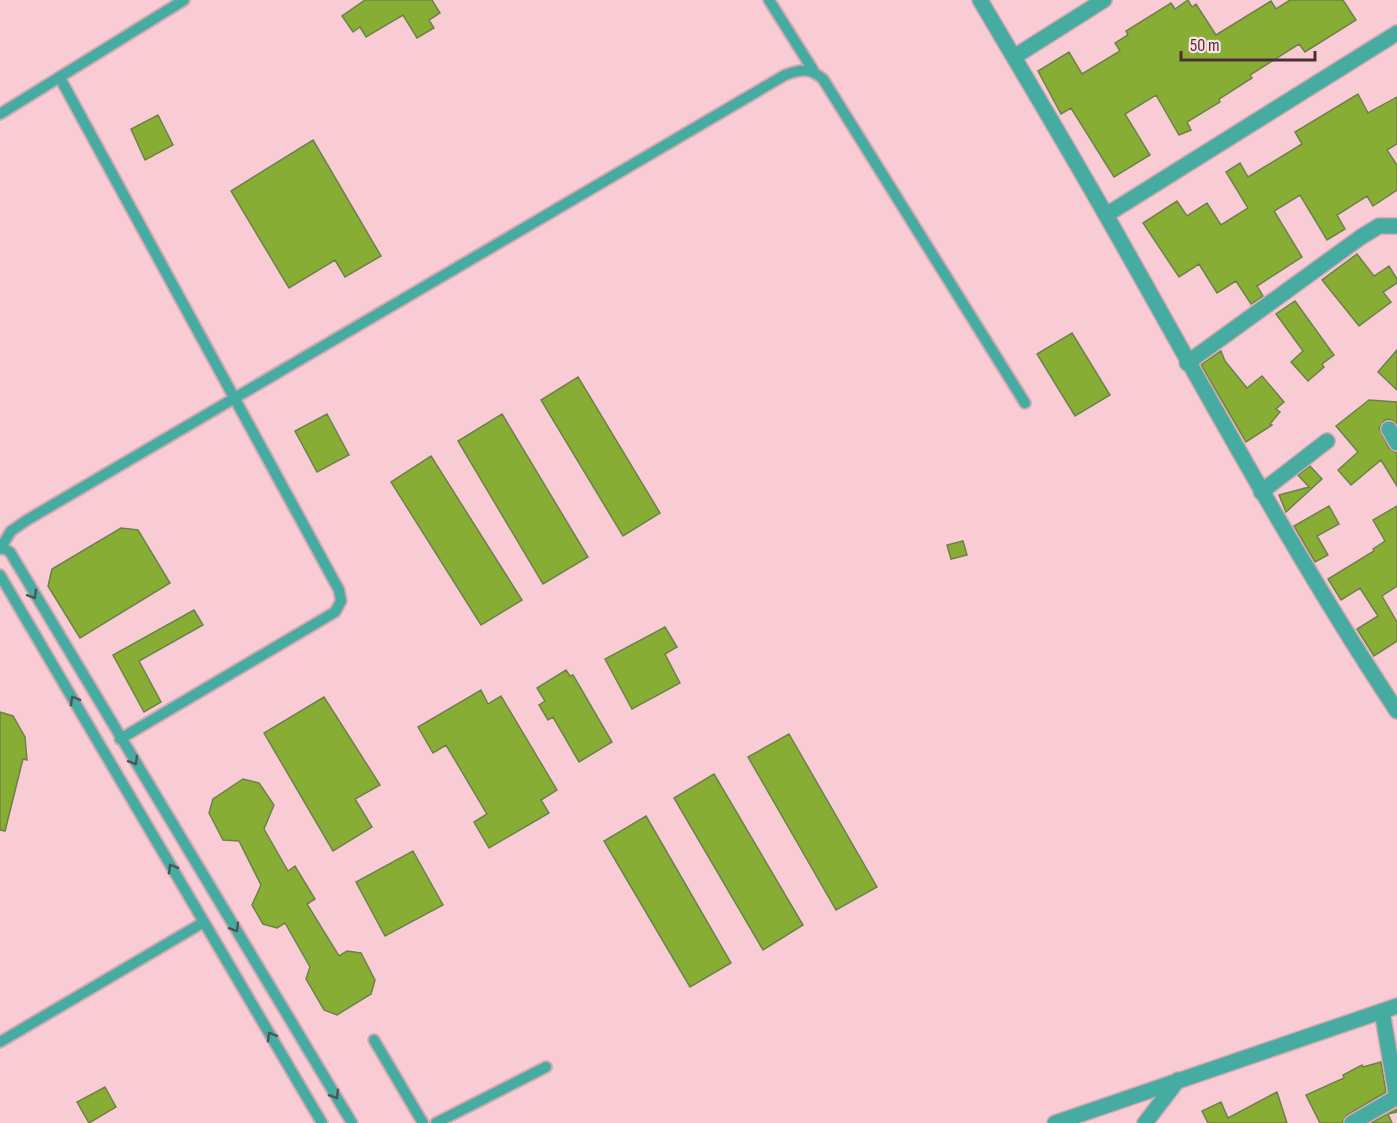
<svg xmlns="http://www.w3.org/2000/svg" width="1397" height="1123" viewBox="0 0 1397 1123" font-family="'Sofia Sans Condensed',sans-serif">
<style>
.building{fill:#88ad35;stroke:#6d8248;stroke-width:1.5}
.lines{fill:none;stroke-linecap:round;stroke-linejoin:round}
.service-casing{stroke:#d3aab2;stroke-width:14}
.minor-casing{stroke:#d3aab2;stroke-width:18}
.service{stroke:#46aba0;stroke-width:10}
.minor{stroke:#46aba0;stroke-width:15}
.oneway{stroke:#4b5556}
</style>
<rect width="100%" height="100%" fill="#f9ccd5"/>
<!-- building -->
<path class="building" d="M365 0H432L440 13 429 20 434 28 417 38 403 15 366 37 360 27 353 32 342 16Z
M1188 0 1192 7 1196 4 1216 35 1271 1 1276 9 1290 0H1343L1356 20 1305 52 1299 44 1250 75 1252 78 1219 99 1220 102 1187 122 1191 130 1179 135 1156 95 1125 114 1150 155 1114 177 1071 108 1061 114 1038 71 1069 52 1082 74 1120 51 1115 43 1128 35 1126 31 1171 3 1175 9Z
M1358 94 1368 113 1397 97V144L1387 150 1397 165V190L1373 206 1367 196 1337 215 1345 229 1327 240 1300 195 1274 211 1302 257 1257 286 1263 296 1251 304 1236 281 1217 293 1199 264 1179 277 1143 223 1177 201 1187 216 1207 203 1221 225 1248 208 1226 172 1240 163 1248 177 1302 144 1295 132Z
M158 115 173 145 145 160 131 129Z
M313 140 381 256 345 277 335 260 289 288 231 191Z
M1357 254 1374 276 1389 266 1397 279V283L1383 292 1391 302 1359 326 1322 280Z
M1295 301 1334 355 1322 364 1324 367 1308 381 1291 362 1303 351 1276 314Z
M1072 333 1110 395 1075 416 1037 354Z
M1397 350V390L1378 372Z
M1221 351 1225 361 1247 388 1262 376 1284 402 1276 409 1280 412 1270 424 1272 425 1246 442 1201 365Z
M578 377 660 513 623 536 541 400Z
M1369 400 1397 402V424L1390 419 1385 420 1379 428 1389 448 1397 453V486L1381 460 1351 485 1338 470 1358 452 1336 426Z
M327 414 349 455 317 472 295 431Z
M502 414 588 557 543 584 458 441Z
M431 456 522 600 481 625 391 482Z
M1310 466 1322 479 1286 512 1279 495 1309 487 1298 475Z
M1329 506 1339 524 1317 536 1328 555 1315 562 1294 526Z
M1397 506V586L1382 596 1397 622V641L1374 656 1357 629 1378 616 1360 588 1341 600 1328 579 1374 551 1373 549 1385 541 1373 520Z
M121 528 138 530 170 583 80 638 48 586 52 569Z
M963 541 967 555 951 559 947 545Z
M194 610 203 625 139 661 161 702 144 712 113 655Z
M665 627 677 647 665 654 680 683 632 709 605 659Z
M566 670 570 676 573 675 612 742 579 762 553 717 548 720 539 705 545 701 537 688Z
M481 690 488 704 501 696 557 790 541 800 549 813 489 848 474 822 487 814 446 745 433 753 418 727Z
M324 697 380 785 355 799 372 827 333 851 264 733Z
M0 712 13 716 25 737 27 760 23 759 5 831 0 830Z
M789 734 877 887 836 910 748 757Z
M714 774 803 925 763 950 674 798Z
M243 779 259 783 274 805 264 829 288 871 295 866 315 899 307 904 339 956 347 951 361 953 375 980 371 994 337 1015 324 1010 306 979 310 967 285 923 277 928 263 924 252 905 261 885 239 841 223 840 209 813 213 799Z
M646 816 731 963 690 987 604 841Z
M413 851 443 905 385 936 356 882Z
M1381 1062 1386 1092 1347 1115 1342 1123H1320L1306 1095 1344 1078 1343 1075 1362 1065 1363 1067Z
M105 1087 116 1107 89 1123 77 1102Z
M1277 1092 1287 1123H1208L1202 1111 1221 1102 1228 1118Z
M1397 1109V1112L1388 1114 1392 1123H1371Z"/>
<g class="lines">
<!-- service casing -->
<g class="service-casing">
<path id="service" d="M769 0 813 70
M60 78 339 590 341 601 335 612 120 739
M0 114 184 0
M1 547 10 552 352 1123
M0 549 11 531 27 520 785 75C802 69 810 68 823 79L1025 403
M0 575 322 1123
M374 1040 423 1123
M0 1042 204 922
M436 1123 546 1067"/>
</g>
<!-- minor casing -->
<g class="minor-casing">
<path id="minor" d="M980 0C1022 71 1065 143 1106 215 1201 382 1291 551 1397 711
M1014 57 1104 0
M1106 215 1397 33
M1187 363 1361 237 1379 226H1397
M1389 429 1397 443
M1261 492 1327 441
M1382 1011 1397 1099
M1055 1123 1397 1006
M1145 1123 1178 1080
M1352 1123 1397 1097"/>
</g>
<!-- service -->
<use href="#service" class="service"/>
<!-- minor -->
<use href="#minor" class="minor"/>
</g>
<!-- one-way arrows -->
<defs><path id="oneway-chevron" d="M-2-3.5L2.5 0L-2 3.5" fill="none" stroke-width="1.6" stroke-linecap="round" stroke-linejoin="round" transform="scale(1.5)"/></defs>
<g class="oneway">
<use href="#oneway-chevron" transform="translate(33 595) rotate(59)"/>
<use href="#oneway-chevron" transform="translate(74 700) rotate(-120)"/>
<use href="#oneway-chevron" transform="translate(134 761) rotate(59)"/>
<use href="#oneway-chevron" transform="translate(172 868) rotate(-120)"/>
<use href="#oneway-chevron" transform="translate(235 928) rotate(59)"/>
<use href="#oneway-chevron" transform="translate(271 1036) rotate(-120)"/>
<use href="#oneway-chevron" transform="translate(335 1095) rotate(59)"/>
</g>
<!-- scale -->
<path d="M1181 51v9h134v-9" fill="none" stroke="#4d3036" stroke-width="3"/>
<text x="1190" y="51" font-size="18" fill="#4d3036" stroke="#fcdee4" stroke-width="4.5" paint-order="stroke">50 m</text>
</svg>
